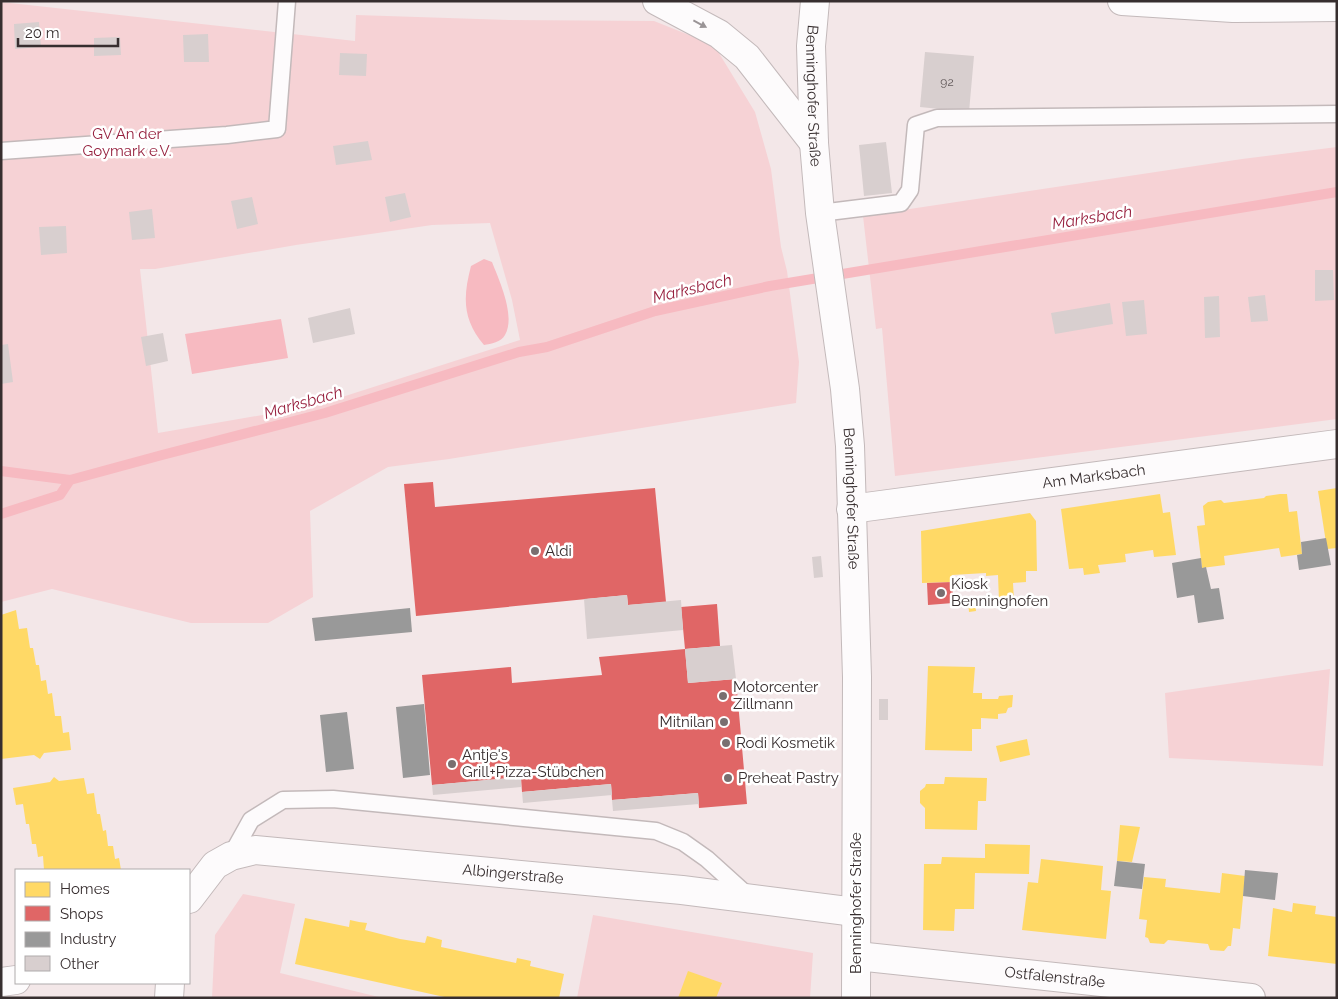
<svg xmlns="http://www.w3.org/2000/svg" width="1338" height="999" viewBox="0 0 1338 999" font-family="Raleway,sans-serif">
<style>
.green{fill:#f6d2d5;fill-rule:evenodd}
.water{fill:#f7bac1}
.homes{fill:#ffd966}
.shops{fill:#e06666}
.industry{fill:#999}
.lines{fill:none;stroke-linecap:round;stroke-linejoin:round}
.stream{stroke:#f7bac1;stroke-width:10}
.building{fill:#d8cfcf}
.lane-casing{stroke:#c3b9ba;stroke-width:19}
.street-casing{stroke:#c3b9ba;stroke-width:30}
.secondary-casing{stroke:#c3b9ba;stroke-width:30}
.lane{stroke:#fdfbfc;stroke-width:16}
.street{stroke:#fdfbfc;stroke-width:28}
.secondary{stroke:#fdfbfc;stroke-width:28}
.oneway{fill:#9a9496}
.poi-dot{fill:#796f70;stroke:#fff;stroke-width:2}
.labels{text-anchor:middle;stroke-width:5;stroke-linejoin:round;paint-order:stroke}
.number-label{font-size:12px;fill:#62595a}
.street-label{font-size:15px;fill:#372e2f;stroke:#fff}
.park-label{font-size:15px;fill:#951f3d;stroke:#fff}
.poi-label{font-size:15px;fill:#372e2f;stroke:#fff;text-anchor:start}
.water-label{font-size:16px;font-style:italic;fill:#98213f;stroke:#fff}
</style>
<rect width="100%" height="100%" fill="#f3e7e8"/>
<!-- green -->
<path class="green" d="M1 2 355 41 356 15 509 20 654 21 714 45 755 112 771 169 781 247 787 271 799 362 796 403 449 459 388 467 310 511 313 597 268 623H191L52 589 1 602ZM490 223 512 300 520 340 314 406 158 433 140 269H155L296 245 432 225Z
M1337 147V419L895 476 882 328 876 329 863 216 1242 159Z
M1330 669 1323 766 1169 758 1165 693Z
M243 894 295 904 280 973 383 998H212L215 935Z
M593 915 813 953 810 998H577Z"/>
<!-- water -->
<path class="water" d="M484 259 492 262C499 280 516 316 505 335 501 342 491 344 484 345 462 319 463 297 471 266Z
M281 319 288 358 192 374 185 334Z"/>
<!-- homes -->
<path class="homes" d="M1337 488V548L1327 549 1318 491Z
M1160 494 1163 513 1170 512 1176 555 1154 557 1153 550 1125 554 1126 562 1098 565 1100 573 1084 575 1083 568 1069 569 1061 509Z
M1280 494H1287L1289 512 1297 511 1302 554 1281 557 1279 548 1224 556 1225 565 1202 568 1197 526 1205 525 1203 506 1208 502 1221 500 1224 503 1264 498 1266 496Z
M1030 513 1036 521 1037 571H1026V582L1013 583 1014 601H999L998 575 986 576V573L952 575 953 582 922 583 921 531Z
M968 600H975L976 611 969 612Z
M16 610 19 629 27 628 30 648H33L36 665H39L41 681 46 680 48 694 52 693 55 716H61L63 733 69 732 71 750 44 753 40 759 34 755 1 759V615Z
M928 666 975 667 973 693H982V699H998L999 696 1013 695 1012 707 1008 708 1006 713 998 714V719L981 718V729H972V751L925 750Z
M1027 739 1030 755 1000 762 996 746Z
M54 777 59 781 84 778 87 794 94 793 97 814H100L103 831 106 830 108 846H113L115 859 119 858 121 870H44L43 856 38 857 36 844H32L29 824H26L23 804 16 805 13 788 50 782Z
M945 777 987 778 986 801H978L977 830 925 829V808L920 803V791L925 787 926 784H944Z
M1120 825 1140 827 1132 862 1117 861Z
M985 844 1030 845 1029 874 975 873 974 909H955L954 931 923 930 924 864H941L942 857 985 858Z
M1041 859 1103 866 1101 890 1111 891 1106 939 1022 930 1028 882 1038 883Z
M1222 873 1245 876 1240 929 1233 928 1231 946H1228L1224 951 1210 950 1208 944 1168 940 1164 944 1150 943 1148 938 1145 937 1147 920 1139 919 1144 877 1166 879 1165 887 1220 893Z
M1293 903 1316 906 1315 914 1337 917V964L1268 956 1273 908 1292 912Z
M305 918 349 927 350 920 359 922 367 923 365 930 400 939 425 943 427 936 442 940 441 947 516 963 517 958 531 961 530 966 564 974 559 998H449L295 964Z
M688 971 722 983 716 998H678Z"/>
<!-- shops -->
<path class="shops" d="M433 482 435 507 655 488 666 602 628 605 627 595 416 616 404 484Z
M953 582V603L928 605 927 583Z
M717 604 720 646 685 649 681 607Z
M685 649 688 683 736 679 747 804 699 808 698 793 612 800 611 784 522 792 521 777 432 785 422 675 511 667 512 683 602 675 599 657Z"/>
<!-- industry -->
<path class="industry" d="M1326 538 1331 565 1299 570 1297 555 1302 554 1301 542Z
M1201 558 1202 568 1206 567 1211 589 1219 588 1224 619 1198 623 1194 595 1177 598 1172 563Z
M410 608 412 632 315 641 312 618Z
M424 704 430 775 403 778 396 707Z
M347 712 354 769 326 772 320 715Z
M1117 861 1145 864 1142 889 1114 886Z
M1245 870 1278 873 1275 900 1243 896Z"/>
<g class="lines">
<!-- stream -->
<path class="stream" d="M1 471 70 480 162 455 325 413 519 352 547 347 655 311 770 286 1337 192
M1 514 60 495 70 480"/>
</g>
<!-- building -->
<path class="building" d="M39 22 41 47 15 49 14 24Z
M208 34 209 62H184L183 35Z
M120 37 121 55 94 56V38Z
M925 52 974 56 969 112 920 107Z
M340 53 367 54 366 76 339 75Z
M368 141 372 160 336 165 333 146Z
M886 142 892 193 864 196 859 145Z
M405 193 411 217 390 222 385 197Z
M252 197 258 224 237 229 231 201Z
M152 209 155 238 132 240 129 212Z
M66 226 67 253 41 255 39 227Z
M1315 270H1333L1334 300 1315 301Z
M1265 295 1268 321 1251 322 1248 297Z
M1219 296 1220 337 1205 338 1204 297Z
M1144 300 1147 334 1126 336 1122 302Z
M1110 303 1113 324 1055 334 1051 313Z
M350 308 355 334 313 343 308 318Z
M163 333 168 361 146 366 141 337Z
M8 344 13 382 1 384V345Z
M821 556 823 577 814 578 812 557Z
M627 595 628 605 681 600 683 630 587 639 584 599Z
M732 645 736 679 688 683 685 649Z
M879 699H888V720H879Z
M521 777V787L433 795 432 785Z
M611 784 612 795 523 803 522 792Z
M698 793 699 804 613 811 612 800Z"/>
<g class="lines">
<!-- lane casing -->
<g class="lane-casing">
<path id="lane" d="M1 151 227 135 277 129 287 1
M820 213 901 203 910 190 916 125 937 118 1337 114
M231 856 251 820 283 800 333 799 656 831 683 842 707 859 748 896"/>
</g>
<!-- street casing -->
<g class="street-casing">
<g id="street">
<path id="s1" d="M851 509 1337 444"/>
<path id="s2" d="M189 899 215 865 231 856 255 850 682 890 855 912"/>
<path id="s3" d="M857 956 1251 998"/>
<path d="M1 982 16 980"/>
<path d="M169 998 170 983"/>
</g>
</g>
<!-- secondary casing -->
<g class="secondary-casing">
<g id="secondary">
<path d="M657 1 719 34 747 57 814 143"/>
<path id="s4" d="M815 1 811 46 814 143 820 213 845 389 850 446 857 677 856 998"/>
<path d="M1122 1 1233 8 1337 7"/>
</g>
</g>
<!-- lane -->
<use href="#lane" class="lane"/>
<!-- street -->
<use href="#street" class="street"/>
<!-- secondary -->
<use href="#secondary" class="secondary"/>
</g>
<!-- one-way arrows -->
<defs><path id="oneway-solid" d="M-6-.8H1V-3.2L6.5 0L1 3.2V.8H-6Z" transform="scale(1.25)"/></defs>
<use class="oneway" href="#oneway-solid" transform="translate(700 24) rotate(28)"/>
<!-- markers -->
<g class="poi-dot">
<circle cx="535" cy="551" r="5"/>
<circle cx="941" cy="593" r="5"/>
<circle cx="723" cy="696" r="5"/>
<circle cx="724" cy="722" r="5"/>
<circle cx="726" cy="743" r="5"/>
<circle cx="452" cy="764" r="5"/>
<circle cx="728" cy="778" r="5"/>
</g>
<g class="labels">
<!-- number labels -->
<g class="number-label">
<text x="947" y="86">92</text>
</g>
<!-- street labels -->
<g class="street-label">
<text dy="5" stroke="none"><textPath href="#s4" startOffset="95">Benninghofer Straße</textPath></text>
<text dy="5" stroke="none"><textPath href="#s1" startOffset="245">Am Marksbach</textPath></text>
<text dy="5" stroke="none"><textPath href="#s4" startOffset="500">Benninghofer Straße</textPath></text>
<text dy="5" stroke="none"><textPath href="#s2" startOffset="345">Albingerstraße</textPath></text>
<text transform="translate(856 903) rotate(-90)" y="5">Benninghofer Straße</text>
<text dy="5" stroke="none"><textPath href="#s3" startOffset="199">Ostfalenstraße</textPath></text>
</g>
<!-- park labels -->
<g class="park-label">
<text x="127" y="139">GV An der<tspan x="127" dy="17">Goymark e.V.</tspan></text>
</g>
<!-- poi labels -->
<g class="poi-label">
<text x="545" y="556">Aldi</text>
<text x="951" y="589">Kiosk<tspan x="951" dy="17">Benninghofen</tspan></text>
<text x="733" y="692">Motorcenter<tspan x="733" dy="17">Zillmann</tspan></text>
<text x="714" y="727" text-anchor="end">Mitnilan</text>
<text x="736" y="748">Rodi Kosmetik</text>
<text x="462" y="760">Antje's<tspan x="462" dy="17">Grill+Pizza-Stübchen</tspan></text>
<text x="738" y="783">Preheat Pastry</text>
</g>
<!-- water labels -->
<g class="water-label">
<text transform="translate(1092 217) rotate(-9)" y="6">Marksbach</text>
<text transform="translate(692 288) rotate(-13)" y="6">Marksbach</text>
<text transform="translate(303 402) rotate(-16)" y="6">Marksbach</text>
</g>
</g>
<!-- border -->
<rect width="1338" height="999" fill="none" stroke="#372e2f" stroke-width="5"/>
<!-- legend -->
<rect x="15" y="869" width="175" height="115" fill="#ffffff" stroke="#afabac"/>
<rect x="25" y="882" width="25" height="15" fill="#ffd966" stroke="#afabac"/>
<text x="60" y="894" font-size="15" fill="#372e2f">Homes</text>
<rect x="25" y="906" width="25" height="15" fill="#e06666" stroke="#afabac"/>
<text x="60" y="919" font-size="15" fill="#372e2f">Shops</text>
<rect x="25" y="932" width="25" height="15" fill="#999999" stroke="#afabac"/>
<text x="60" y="944" font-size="15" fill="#372e2f">Industry</text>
<rect x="25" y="956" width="25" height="15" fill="#d8cfcf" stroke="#afabac"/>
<text x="60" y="969" font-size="15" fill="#372e2f">Other</text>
<!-- scale -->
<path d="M18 38v8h100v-8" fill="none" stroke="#372e2f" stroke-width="2.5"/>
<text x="25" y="38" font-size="15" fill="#372e2f" stroke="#ffffff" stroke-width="4" paint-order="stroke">20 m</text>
</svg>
